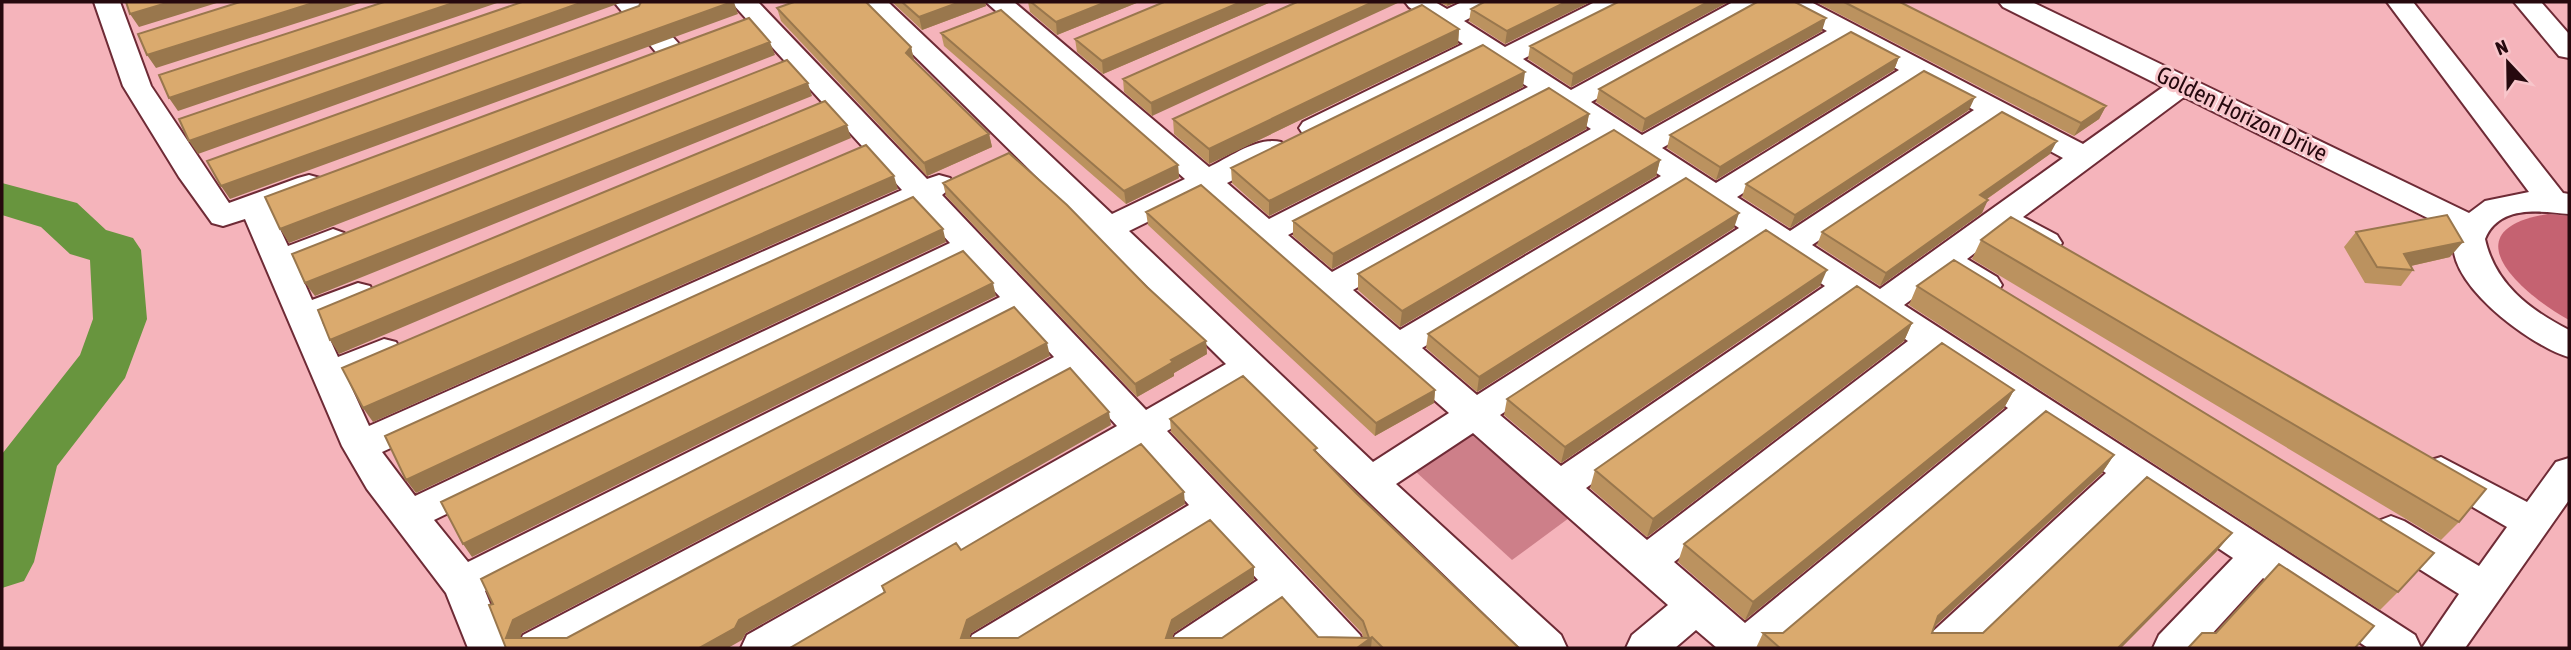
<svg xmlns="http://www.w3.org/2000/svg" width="2571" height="650" viewBox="0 0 2571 650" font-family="'Asap Condensed',sans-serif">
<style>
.green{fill:#cd7f89}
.forest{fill:#c56271}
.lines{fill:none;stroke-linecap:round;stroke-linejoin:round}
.river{fill:#68953e;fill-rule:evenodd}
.minor-casing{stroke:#6e2b36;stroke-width:4}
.minor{fill:#fff;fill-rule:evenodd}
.wall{fill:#bb925f}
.shaded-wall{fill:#99774d}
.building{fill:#daaa6e;stroke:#99774d;stroke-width:2}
.labels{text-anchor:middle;stroke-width:6;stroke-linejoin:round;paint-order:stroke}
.street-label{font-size:24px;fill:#26090e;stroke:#f8c6cb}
</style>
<rect width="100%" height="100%" fill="#f5b4bb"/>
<!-- green -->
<path class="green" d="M1471 434 1569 518 1512 560 1415 471Z"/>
<!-- forest -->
<path class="forest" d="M2548 214 2569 216V320C2522 294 2448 230 2548 214Z"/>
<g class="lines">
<!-- river -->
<path class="river" d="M2 183 77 203 106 230 133 238 141 250 147 319 125 378 57 466 34 562 24 581 2 588V454L80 355 93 319 90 260 70 254 41 227 2 215Z"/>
<!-- minor casing -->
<g class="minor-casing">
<path id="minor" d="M94 2H120L151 86 229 203 298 178 309 175 320 178 324 185 320 192 271 210 288 246 333 229 344 233 349 240 344 247 297 266 312 300 358 283 370 286 374 294 370 302 322 322 338 357 384 339 396 342 401 351 396 360 348 380 369 426 902 190 731 2H758L927 179 939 175 950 178 954 185 942 195 1146 410 1226 364 860 2H888L1112 214 1185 179 986 2H1014L1209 167C1230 157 1258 136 1281 142L1286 149 1281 156 1227 183 1269 219 1528 87 1481 56 1323 134 1313 137 1303 134 1299 128 1303 122 1463 44 1409 7 1405 2H1435L1447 9 1462 2H1495L1491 7 1464 21 1505 47 1595 2H1628L1624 7 1523 59 1571 90 1733 2H1765L1761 7 1591 102 1642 135 1827 31 1783 7 1779 2H1811L2083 144 2163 87 2003 7 1999 2H2032L2469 213 2485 201 2529 192 2387 2H2413L2563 193 2569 194V214C2539 211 2499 205 2485 239 2495 284 2530 310 2569 330V357C2532 347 2436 278 2456 232L2184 97 2023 217 2057 235 2062 243 2057 251C2036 256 2020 242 2002 232L1967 259 1997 277 2002 285 1997 293C1977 299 1962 285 1945 275L1904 305 2415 635 2421 648H2368L2263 578 2199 648H2153L2159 635 2233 558 2134 492 1970 648H1923L1929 635 2106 473 2035 426 1773 648H1717L1696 630 1675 648H1626L1632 635 1668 605 1473 433 1396 484 1561 635 1567 648H1520L1247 384 1167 431 1360 635 1366 648H1320L1282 606 1221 648H1169L1175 635 1258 580 1211 529 1020 648H966L972 635 1189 505 1138 448 797 648H741L747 635 1117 426 1073 378 574 648H517L523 635 1054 357 1017 317 485 591 508 648H468L446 593 367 489 342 446 245 219 223 226 212 223 179 177 123 86ZM1847 42 1899 70 1716 183 1662 148ZM1919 81 1974 110 1790 231 1737 197ZM1547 100 1591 129 1332 272 1288 235ZM1996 122 2063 158 1880 289 1812 245ZM1611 143 1661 176 1400 330 1353 290ZM1682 190 1739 228 1477 395 1422 348ZM1202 195 1449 413 1373 462 1129 231ZM917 207 950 243 415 496 382 452ZM1761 243 1825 286 1561 466 1500 415ZM967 261 1000 297 468 562 434 520ZM1849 301 1908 341 1647 540 1586 488ZM1933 358 2008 408 1745 623 1674 562Z
M614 2H641L680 45 683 51 680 57H660Z
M2514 2H2541L2569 34V58L2559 56Z
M2441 457 2527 502 2556 462 2569 458V500L2465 648H2422L2459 594 2378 543 2372 532 2378 521 2391 516 2404 521 2479 566 2507 527 2428 481 2423 471 2428 461Z"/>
</g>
<!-- minor -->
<use href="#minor" class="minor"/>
</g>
<!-- wall -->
<path class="wall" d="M892 2H985L986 6 922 30Z
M1028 2H1139L1057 35 1030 12Z
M1164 2H1271L1103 74 1077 52 1075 39Z
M1297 2 1152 116 1124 92 1123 79Z
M1439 2H1457L1447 6Z
M1590 2 1505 44 1469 21 1471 9Z
M1618 2H1728L1571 87 1528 59 1530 46Z
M1816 2H1900L2106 106 2099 119 2074 136Z
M777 8 911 47 914 61 989 134 992 147 927 176 781 21Z
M1459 29 1458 44 1209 164 1174 134 1173 119Z
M1822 31 1642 132 1596 102 1599 89Z
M941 33 1178 165 1179 178 1126 204 944 46Z
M1899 57 1894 70 1716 180 1667 148 1670 135Z
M1523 87 1269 216 1232 183 1231 168Z
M1969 110 1790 228 1742 197 1746 184Z
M1589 114 1586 129 1332 269 1293 236V221Z
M2050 154 1987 199 1982 213 1880 286 1817 245 1822 232Z
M1660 160 1656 176 1400 327 1358 290V274Z
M943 183 1147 287 1206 341 1207 354 1174 373V376L1137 397 946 196Z
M1146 212 1435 390 1434 403 1375 436 1148 225Z
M1734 228 1477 392 1426 348 1428 334Z
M2356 232 2450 257 2411 266 2413 270 2401 286 2365 283 2344 247Z
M1981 240 2459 522 2441 540 1972 259Z
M1820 286 1561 463 1504 415 1507 399Z
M1917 286 2398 592 2380 610 1909 305Z
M1912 323 1904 341 1647 537 1590 488 1595 470Z
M2014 390 2004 408 1745 620 1678 562 1684 544Z
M1170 419 1317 453 1356 493 1519 648H790L884 593 882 586 961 550 1185 504 971 633 969 638H1018L1254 580 1174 633 1172 638H1363L1362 633 1171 432Z
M2114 455 2102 473 1934 627 1932 633H1983L2217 551 2121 648H1756L1763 633H1783Z"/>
<!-- shaded-wall -->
<path class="shaded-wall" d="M170 2H220L139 27 130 14Z
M316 2H363L156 68 147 55Z
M456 2H500L178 111 169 98Z
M583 2H623L198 154 189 141Z
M732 2H734L738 14 230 199 221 186Z
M960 2H985L986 6 922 30 919 17Z
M1106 2H1139L1057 35 1056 22Z
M1241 2H1271L1103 74 1102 61Z
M1373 2H1400L1152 116 1151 103Z
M1448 2H1457L1447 6Z
M1566 2H1590L1505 44 1507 31Z
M1708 2H1728L1571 87 1573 74Z
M1826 18 1822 31 1642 132 1645 119Z
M1459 29 1458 44 1209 164V149Z
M770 42 775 55 289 243 280 229Z
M911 47 914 60 909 66 906 53Z
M1899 57 1894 70 1716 180 1720 167Z
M1525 72 1523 87 1269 216V201Z
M808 83 812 96 315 296 305 283Z
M1975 97 1969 110 1790 228 1795 215Z
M2106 106 2099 119 2074 136 2081 123Z
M1589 114 1586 129 1332 269 1333 254Z
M847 125 851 138 339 354 330 340Z
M989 134 992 147 927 176 924 163Z
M2057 141 2050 154 1974 208 1980 195Z
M1660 160 1656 176 1400 327 1402 311Z
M1178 165 1179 178 1126 204 1124 191Z
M894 176 898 189 373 422 363 408Z
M1988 200 1982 213 1880 286 1886 273Z
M1739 213 1734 228 1477 392 1479 377Z
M943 229 946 242 416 493 406 480Z
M2463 242 2450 257 2397 269 2404 254Z
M1827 270 1820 286 1561 463 1565 447Z
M993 283 996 296 472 557 463 544Z
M1912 323 1904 341 1647 537 1653 519Z
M1206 341 1207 354 1174 373V376L1137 397 1135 384 1171 360Z
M1047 343 1050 356 522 633 516 648 506 638 513 620Z
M1435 390 1434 403 1375 436 1376 423Z
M2014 390 2004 408 1745 620 1753 602Z
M1109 412 1111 425 746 633 742 640 728 648H699L739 620Z
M2114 455 2102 473 1927 633 1938 616Z
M1184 492 1185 504 971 633 965 648 961 638 967 620Z
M2232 533 2217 551 2121 648H2118Z
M1254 567V580L1174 633 1168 648 1166 638 1172 620Z
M1372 637 1371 648H1357Z"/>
<!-- building -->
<path class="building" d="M126 2H170L130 14Z
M240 2H316L147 55 138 34Z
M384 2H456L169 98 159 75Z
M522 2H583L189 141 179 119Z
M641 2H732L221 186 207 161 639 6Z
M794 2H866L911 47 906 53 989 134 924 163 777 8Z
M902 2H960L919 17Z
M1031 2H1106L1056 22Z
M1164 2H1241L1102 61 1075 39Z
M1297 2H1373L1151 103 1123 79Z
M1484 2H1566L1507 31 1471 9Z
M1618 2H1708L1573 74 1530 46Z
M1757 2H1795L1826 18 1645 119 1599 89Z
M1844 2H1900L2106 106 2081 123Z
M1422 5 1459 29 1209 149 1173 119Z
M1001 10 1178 165 1124 191 941 33Z
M749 18 770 42 280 229 265 197Z
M1851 32 1899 57 1720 167 1670 135Z
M1483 45 1525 72 1269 201 1231 168Z
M787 60 808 83 305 283 292 254Z
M1924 71 1975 97 1795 215 1746 184Z
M1549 88 1589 114 1333 254 1293 221Z
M825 101 847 125 330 340 318 310Z
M2002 112 2057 141 1980 195 1988 200 1886 273 1822 232Z
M1614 130 1660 160 1402 311 1358 274Z
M866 145 894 176 363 408 342 368Z
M1009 153 1067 205 1147 287 1206 341 1171 360 1173 362 1135 384 943 183Z
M1686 178 1739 213 1479 377 1428 334Z
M1201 185 1435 390 1376 423 1146 212Z
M913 197 943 229 406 480 385 436Z
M2447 215 2463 242 2404 254 2413 270 2377 267 2356 232Z
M2011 217 2486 489 2459 522 1981 240Z
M1766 230 1827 270 1565 447 1507 399Z
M963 251 993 283 463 544 441 502Z
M1954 260 2434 553 2398 592 1917 286Z
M1857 286 1912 323 1653 519 1595 470Z
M1014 307 1047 343 513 620 506 638H567L1070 368 1109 412 739 620 735 628 699 648H506L489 605 493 604 481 579Z
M1942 343 2014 390 1753 602 1684 544Z
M1243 376 1317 448 1314 450 1356 493 1519 648H1383L1372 637 1357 648H790L885 592 882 586 956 543 961 550 1141 444 1184 492 967 620 961 638H1018L1210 520 1254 567 1172 620 1166 638H1222L1282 597 1318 637 1369 638 1363 621 1170 419Z
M2046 411 2114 455 1938 616 1932 633H1983L2147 477 2232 533 2118 648H1780L1763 633H1783Z
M2279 564 2374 626 2355 648H2188L2202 633H2216Z"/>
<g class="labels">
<!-- street labels -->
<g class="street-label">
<text transform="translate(2242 114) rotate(26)" y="8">Golden Horizon Drive</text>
</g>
</g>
<!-- border -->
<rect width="2571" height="650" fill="none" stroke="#26090e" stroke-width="7"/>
<!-- north arrow -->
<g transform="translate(2508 63) rotate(338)" stroke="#f8c6cb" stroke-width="5" paint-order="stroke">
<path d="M0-5L12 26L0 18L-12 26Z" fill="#26090e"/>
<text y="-10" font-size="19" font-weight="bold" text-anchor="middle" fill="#26090e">N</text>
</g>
</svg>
